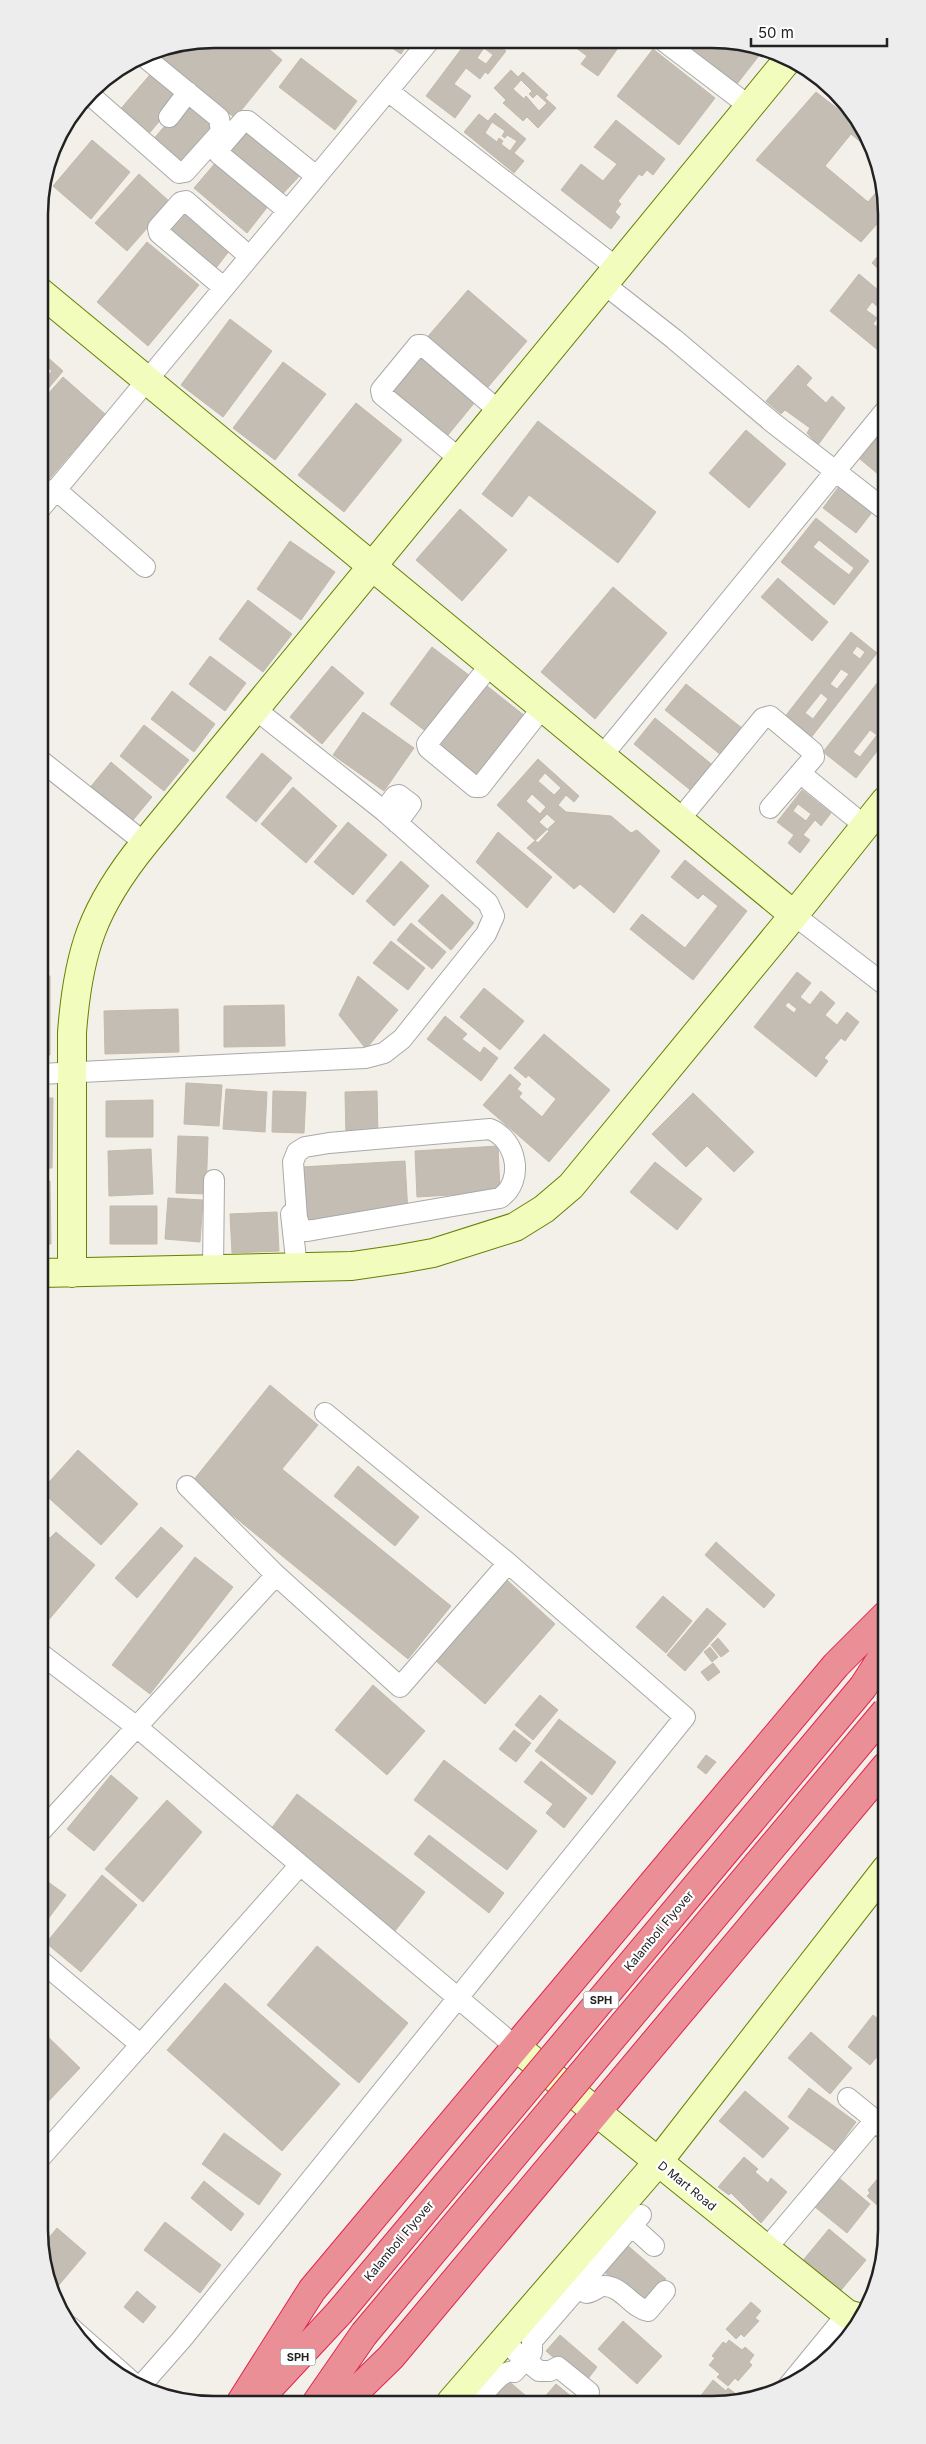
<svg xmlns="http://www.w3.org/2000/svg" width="926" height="2444" viewBox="0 0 926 2444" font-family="Inter,sans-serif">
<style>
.building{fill:#c3bdb4;stroke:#c5b9aa;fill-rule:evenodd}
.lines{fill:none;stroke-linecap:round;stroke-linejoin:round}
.street-casing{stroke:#a9a9a9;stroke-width:22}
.secondary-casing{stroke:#648101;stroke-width:30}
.highway-casing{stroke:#e22450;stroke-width:30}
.street{stroke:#fff;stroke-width:20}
.secondary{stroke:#f2fcbd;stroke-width:28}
.highway{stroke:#eb8f96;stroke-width:28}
.highway-bridge-casing{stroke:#e22450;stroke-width:30;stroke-linecap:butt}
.highway-bridge{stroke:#eb8f96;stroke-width:28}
.labels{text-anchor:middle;stroke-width:4.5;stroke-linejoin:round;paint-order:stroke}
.shield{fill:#fff;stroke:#646464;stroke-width:1}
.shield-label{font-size:11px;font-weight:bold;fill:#222}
.street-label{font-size:12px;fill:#222;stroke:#fff}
.rim{fill:none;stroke:#222;stroke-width:2.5}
</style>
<rect width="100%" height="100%" fill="#f2f0e8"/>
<!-- building -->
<path class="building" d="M214 39H257L282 60 235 118 162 57 170 47Z
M380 40H410L401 54Z
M468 40H485L494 49 497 44 506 51 488 74 485 72 480 79 466 68 454 84 471 96 455 118 426 96ZM484 48 493 55 486 64 477 58Z
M567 41H623L598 76 581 64 587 56Z
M671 42H747L765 48 733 89Z
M653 49 715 98 679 145 617 96Z
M301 58 357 101 335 130 279 87Z
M154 70 182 94 147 136 118 112Z
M511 70 518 77 523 72 548 95 545 98 556 108 538 128 527 117 523 121 503 103 506 100 494 88ZM521 80 532 91 529 94 533 98 537 94 547 103 539 111 526 96 524 99 513 89Z
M816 92 865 130 874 153 851 134 825 166 868 202 884 183V216L861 242 756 160Z
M187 100 218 128 181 169 151 142Z
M495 113 526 139 514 153 524 161 514 173 464 132 479 114 488 121ZM492 122 505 131 502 136 505 138 507 135 517 141 510 151 501 144 503 141 499 138 497 142 485 133Z
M616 120 665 159 653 175 647 170 642 176 639 174 618 201 621 204 615 212 620 217 611 229 561 190 581 164 603 181 617 164 594 147Z
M246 123 304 171 277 200 222 151Z
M92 140 130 172 91 219 53 186Z
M217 161 269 205 247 233 194 188Z
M139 174 170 202 127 251 95 223Z
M185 207 233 246 216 268 168 229Z
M147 242 199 285 148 346 97 302Z
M884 249V274L872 263Z
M859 274 884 295V320L879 316 883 311 872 302 866 310 877 318 873 324 881 330 884 326V355L830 311Z
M468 290 527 341 483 393 424 341Z
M230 319 272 351 223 417 181 385Z
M421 348 480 396 443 441 385 392Z
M46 356 63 371 42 396 39 394V375L44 380 52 371 41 362Z
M283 362 326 394 275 460 233 428Z
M798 365 812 378 806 385 826 403 832 396 845 408 818 445 807 433 810 428 785 410 781 414 766 401Z
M63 377 105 414 40 490 39 404Z
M356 403 402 440 344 512 298 475Z
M538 421 656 512 618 563 529 495 512 517 482 494Z
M746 430 786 464 749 508 709 473Z
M877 437 884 443V479L860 459Z
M840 485 873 511 856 533 823 508Z
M460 509 507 550 462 601 416 560Z
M816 518 869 561 834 605 781 562ZM819 540 854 568 849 575 813 547Z
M290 541 335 572 301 620 257 589Z
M778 578 828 622 812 641 761 597Z
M613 587 667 633 595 719 541 672Z
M248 600 292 634 263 672 219 639Z
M851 632 877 653 806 744 780 723ZM857 646 865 652 860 659 852 653ZM841 669 849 674 837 689 830 684ZM821 693 828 699 813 719 805 713Z
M432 647 470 676 428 733 390 704Z
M210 656 246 683 225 711 189 684Z
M332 666 364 693 322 744 290 717Z
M885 673V710L878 718 885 723V741L856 778 823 752ZM870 730 877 735 860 757 853 752Z
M482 682 530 720 478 785 430 745Z
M686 684 747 732 726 759 665 710Z
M172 691 215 724 194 752 151 719Z
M363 712 414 748 384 791 333 755Z
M655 718 715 767 694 793 634 744Z
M144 725 189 760 164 791 120 756Z
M262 753 292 778 256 822 226 797Z
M538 759 579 796 574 802 566 795 558 805 566 812 556 822 547 814 539 822 549 831 538 843 497 805ZM545 773 561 788 554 795 538 781ZM532 794 546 807 540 814 526 801Z
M111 762 152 797 129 825 88 790Z
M293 787 337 826 306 863 261 824Z
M802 790 831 813 821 826 815 820 803 835 810 840 800 853 788 843 794 835 777 822ZM798 804 811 814 806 821 793 811Z
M566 812 611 816 631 833 637 830 660 851 614 913 580 884 574 889 527 848Z
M348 822 387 855 353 895 314 862Z
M498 832 552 877 527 908 476 862Z
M685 860 747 911 693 980 630 929 642 914 685 948 718 906 703 894 698 899 671 877Z
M401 861 429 886 394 926 366 901Z
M442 894 474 923 451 950 418 921Z
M411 923 446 952 432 969 397 940Z
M391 941 425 968 408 990 373 963Z
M797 972 811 983 800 997 810 1005 821 991 835 1003 825 1015 837 1025 847 1012 859 1022 845 1041 841 1038 824 1058 828 1061 816 1077 754 1027ZM788 1002 797 1009 794 1013 785 1006Z
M40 976H50V1055H40Z
M358 976 398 1010 366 1049 339 1015Z
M484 988 524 1021 500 1050 460 1017Z
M284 1005 285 1046 224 1047V1006Z
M178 1009 179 1052 105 1054 104 1011Z
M445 1016 467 1034 462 1039 480 1053 484 1047 498 1058 481 1081 427 1039Z
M544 1034 610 1090 549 1162 483 1105 510 1074 521 1084 517 1089 522 1093 519 1097 542 1117 556 1099 528 1075 526 1078 514 1068Z
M186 1083 222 1085 219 1126 184 1124Z
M226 1089 267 1092 265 1132 223 1129Z
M273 1091 306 1092 304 1133 272 1132Z
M377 1091 378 1137H346L345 1092Z
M693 1093 754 1152 734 1172 707 1146 686 1167 652 1134Z
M40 1098H53L52 1168H41Z
M153 1100V1137H106V1101Z
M178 1136 208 1137 206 1194 176 1193Z
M498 1146 500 1192 417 1197 415 1151Z
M151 1149 153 1194 109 1196 108 1151Z
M405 1161 408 1214 304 1220 301 1167Z
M655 1162 702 1199 677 1230 630 1192Z
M41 1181H50L51 1244H41Z
M168 1198 203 1200 200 1242 165 1239Z
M110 1206H157V1244H110Z
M277 1212 279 1251 232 1253 230 1214Z
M270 1385 318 1425 282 1469 451 1606 408 1659 192 1482Z
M78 1450 138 1504 101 1545 41 1491Z
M358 1466 419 1517 395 1546 334 1496Z
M161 1527 183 1546 137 1598 115 1578Z
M41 1530 50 1538 56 1532 95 1565 41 1629Z
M716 1542 775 1595 764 1608 705 1555Z
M195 1557 233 1587 150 1694 112 1665Z
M507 1580 555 1624 485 1704 436 1661Z
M663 1596 692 1621 666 1653 636 1627Z
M707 1608 726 1624 685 1671 667 1655Z
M718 1638 729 1651 721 1657 711 1645Z
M710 1647 718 1657 712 1662 704 1652Z
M713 1663 720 1672 708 1681 701 1672Z
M373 1685 425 1731 387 1775 335 1730Z
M540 1695 558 1710 533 1740 515 1725Z
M559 1719 616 1762 592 1795 535 1751Z
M514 1730 531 1743 516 1762 499 1749Z
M706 1755 716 1762 706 1774 697 1767Z
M444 1760 537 1831 507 1870 414 1800Z
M541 1761 587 1798 564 1828 546 1813 553 1804 524 1782Z
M111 1775 138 1798 94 1851 67 1829Z
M297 1794 425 1892 395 1931 268 1833Z
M167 1800 202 1832 143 1902 105 1869Z
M429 1835 504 1893 489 1913 414 1854Z
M102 1875 137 1905 81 1972 46 1943Z
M44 1879 66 1895 45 1923 42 1921V1882Z
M886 1942V1965H881L878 1943Z
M317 1946 408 2023 359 2083 267 2005Z
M225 1983 340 2084 282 2151 167 2050Z
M873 2015 887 2026V2045L870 2065 848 2047Z
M42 2031 80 2068 43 2107 42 2106Z
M811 2032 852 2068 830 2094 788 2058Z
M809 2088 856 2122 835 2151 788 2117Z
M745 2091 789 2128 763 2158 719 2121Z
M224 2133 281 2174 259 2205 202 2164Z
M744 2157 758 2169 755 2172 768 2183 771 2178 787 2192 761 2223 731 2193 729 2195 718 2187Z
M886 2169 887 2170V2214L867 2196 870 2193 868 2190Z
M839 2178 870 2204 847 2233 815 2207Z
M204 2181 244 2214 231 2231 191 2198Z
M165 2222 221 2265 200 2293 144 2250Z
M57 2228 86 2253 53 2292 42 2265V2246Z
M829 2229 866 2260 837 2295 800 2264Z
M626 2244 666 2279 643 2306 603 2271Z
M137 2291 156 2307 143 2323 124 2307Z
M751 2302 761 2311 755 2318 759 2321 744 2337 741 2334 736 2339 726 2329Z
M623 2321 662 2356 637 2384 598 2349Z
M560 2335 597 2367 584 2384 546 2351Z
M729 2340 742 2350 745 2347 754 2355 749 2362 752 2365 738 2381 735 2378 728 2386 717 2377 720 2374 709 2365 715 2358 712 2356 723 2342 726 2344Z
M504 2377 533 2402H484Z
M713 2380 726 2391 728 2388 739 2396 734 2402H696Z
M556 2384 578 2402 542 2400Z"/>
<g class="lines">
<!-- street casing -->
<g class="street-casing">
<path id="street" d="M665 42 749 106
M388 91 617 268
M89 94 179 173 185 172 221 132 219 118 142 55
M169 117 188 92
M287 210 219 154 218 150 243 121H248L316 176
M604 284 674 339 772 422 884 509
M223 287 159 233 158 228 181 202 186 201 249 256
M460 459 382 395 381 390 418 345H422L499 411
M55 489 145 567
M40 509 430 40
M491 664 427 744 428 748 475 787H480L543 707
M602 756 884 412
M40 760 145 843
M800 773 865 826
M384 811 395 796 399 795 411 804 397 823
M680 819 763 718 770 716 813 752 814 757 770 808
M794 915 885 985
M40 1074 365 1058 384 1053 402 1039 486 934 494 916 488 903 384 811 255 709
M490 1129C517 1140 525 1181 500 1198L313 1230 306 1231 300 1227 297 1218 293 1162 297 1152 305 1147 329 1143Z
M291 1214 297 1268
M213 1269 214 1180
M187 1486 276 1575
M41 1654 138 1728 516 2047
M42 1830 276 1575 400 1687 508 1563
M42 1962 141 2045
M848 2098 875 2120
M42 2156 300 1865
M632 2226 654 2246
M766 2249 875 2120 887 2132
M574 2282 586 2293C593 2293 598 2286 604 2286 622 2286 632 2308 648 2311L665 2291
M69 2326 139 2388
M516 2352 539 2371H550L558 2367 589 2392
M788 2386 847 2314
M139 2388 182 2339 685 1717 508 1563 325 1413
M478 2402C485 2393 500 2369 514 2372L532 2352V2341L641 2215"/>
</g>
<!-- secondary casing -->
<g class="secondary-casing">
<path id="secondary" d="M39 291 794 915
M41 1273 352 1266 400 1259 433 1253 515 1227 544 1209 571 1186 794 915 885 801
M72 1273V1033C78 951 93 907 145 843L790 57
M516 2047 847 2314 861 2318
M451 2402 658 2162 886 1869"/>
</g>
<!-- highway casing -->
<g class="highway-casing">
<path id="highway" d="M863 1687 886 1651
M241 2402 312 2290 836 1665 886 1615
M256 2402 339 2313
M317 2402 364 2334
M345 2402 391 2357 886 1766"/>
</g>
<!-- street -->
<use href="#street" class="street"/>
<!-- secondary -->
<use href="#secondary" class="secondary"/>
<!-- highway -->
<use href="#highway" class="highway"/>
<!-- highway-bridge casing -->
<g class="highway-bridge-casing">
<path id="highway-bridge" d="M339 2313 863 1687
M364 2334 886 1711"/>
</g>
<!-- highway-bridge -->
<use href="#highway-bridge" class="highway-bridge"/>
</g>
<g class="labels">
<!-- shield labels -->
<g class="shield">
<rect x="583.5" y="1991.5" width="35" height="17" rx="4"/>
<rect x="280.5" y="2348.5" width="35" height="17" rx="4"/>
</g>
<g class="shield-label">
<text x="601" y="2004">SPH</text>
<text x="298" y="2361">SPH</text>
</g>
<!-- street labels -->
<g class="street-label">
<text transform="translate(659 1931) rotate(-50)" y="4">Kalamboli Flyover</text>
<text transform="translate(687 2186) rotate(39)" y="4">D Mart Road</text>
<text transform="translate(399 2241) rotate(-50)" y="4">Kalamboli Flyover</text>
</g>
</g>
<!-- crop -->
<path d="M0 0H926V2444H0ZM214 48H712A166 166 0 0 1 878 214V2230A166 166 0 0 1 712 2396H214A166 166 0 0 1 48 2230V214A166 166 0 0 1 214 48Z" fill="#ededed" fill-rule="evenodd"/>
<path class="rim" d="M214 48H712A166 166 0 0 1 878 214V2230A166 166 0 0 1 712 2396H214A166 166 0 0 1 48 2230V214A166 166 0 0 1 214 48Z"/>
<!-- scale -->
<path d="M751 38v8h136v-8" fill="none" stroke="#222222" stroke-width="2.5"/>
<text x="758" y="38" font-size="15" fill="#222222" stroke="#ffffff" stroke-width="4" paint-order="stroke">50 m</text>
</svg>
